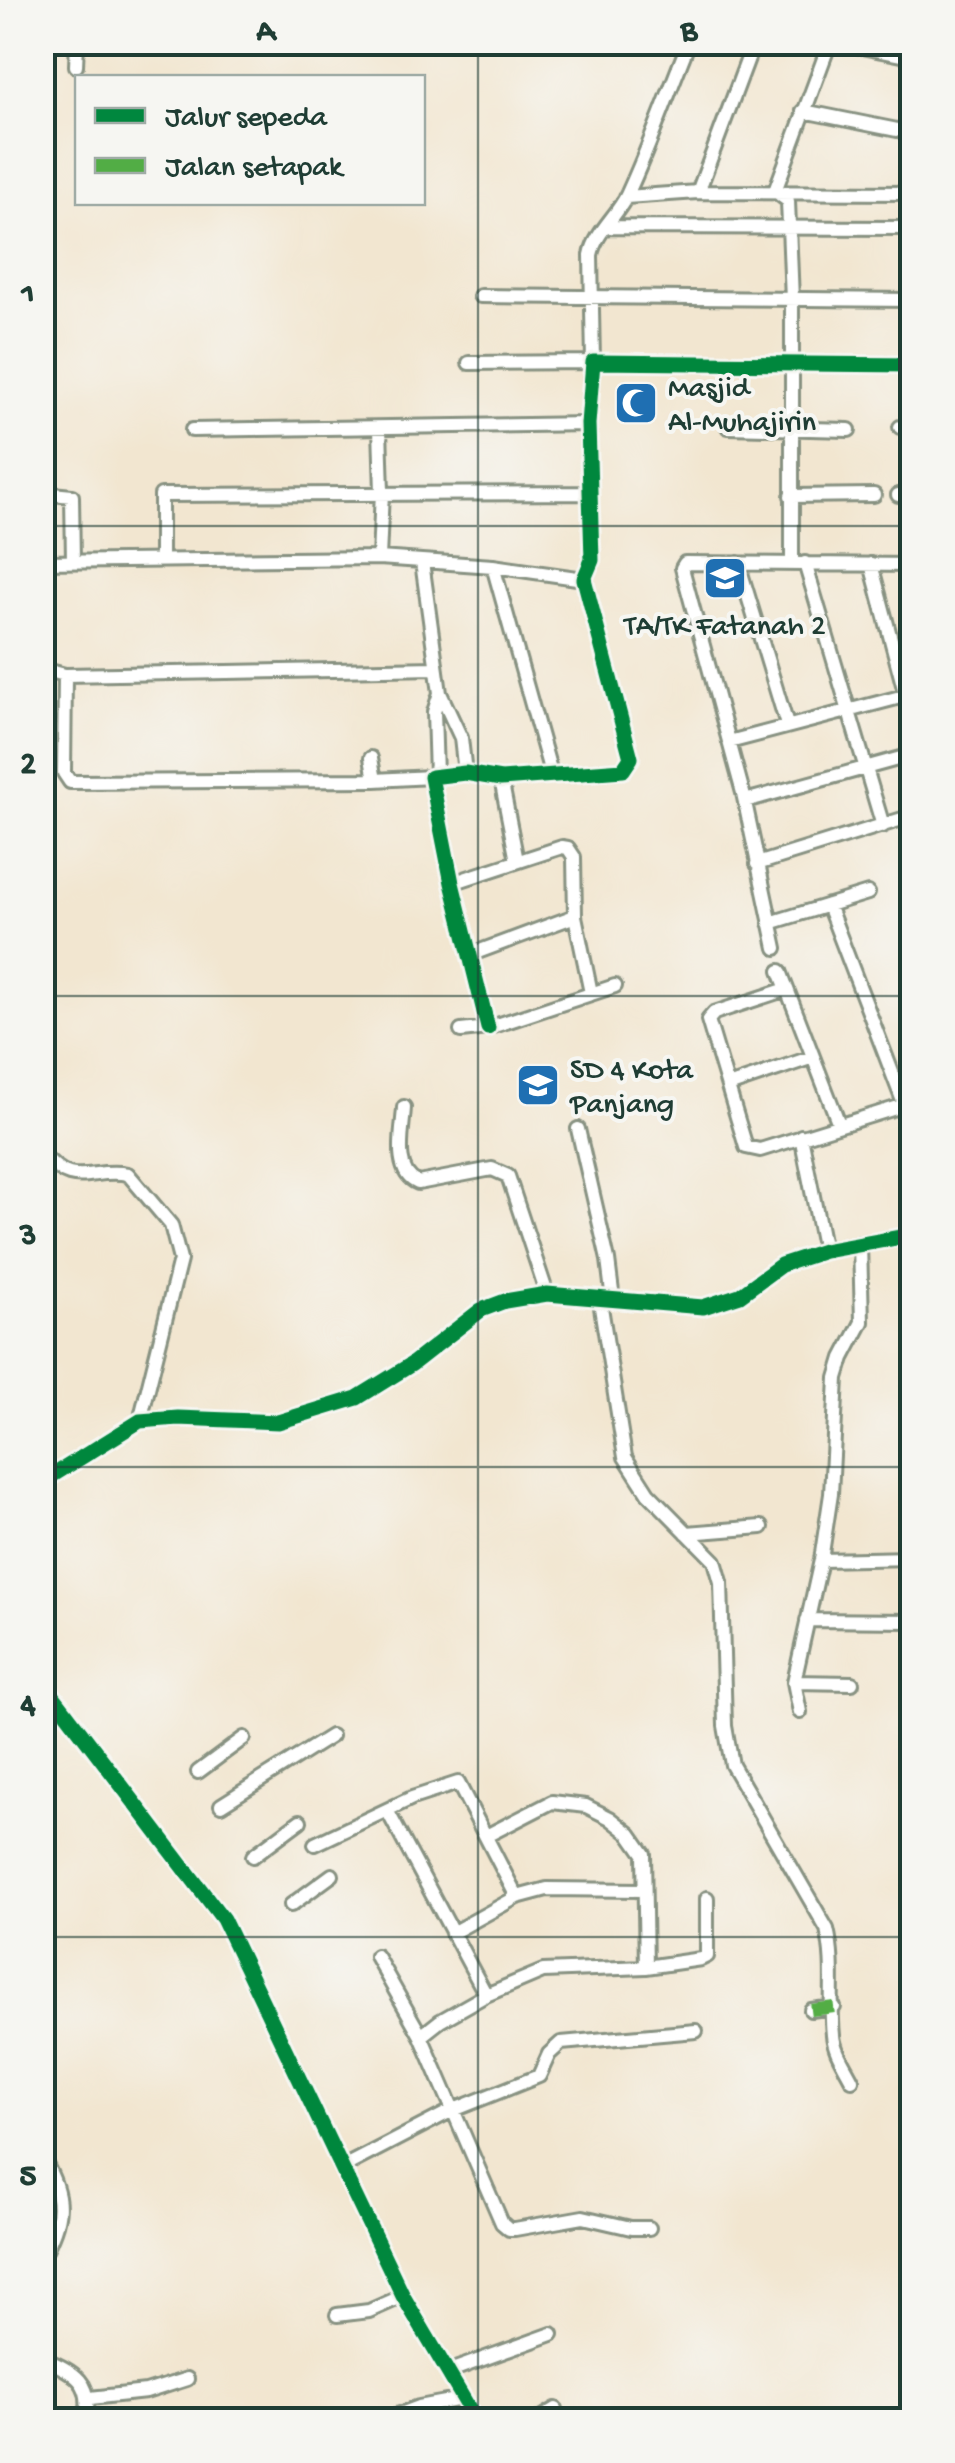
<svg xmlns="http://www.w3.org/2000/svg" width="955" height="2463" viewBox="0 0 955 2463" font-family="'Gochi Hand',sans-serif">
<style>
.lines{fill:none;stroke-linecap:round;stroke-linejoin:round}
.minor-casing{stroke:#889282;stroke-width:18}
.minor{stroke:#fff;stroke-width:12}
.quiet{stroke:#52ad45;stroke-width:12;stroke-dasharray:25 12;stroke-linecap:butt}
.cycleway-casing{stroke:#f6f6f2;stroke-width:21}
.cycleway{stroke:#00873e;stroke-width:15}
.grid{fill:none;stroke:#1f3d34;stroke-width:2.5;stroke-opacity:0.55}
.labels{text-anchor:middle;stroke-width:8;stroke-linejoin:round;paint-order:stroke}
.poi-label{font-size:30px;fill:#1f3d34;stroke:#f6f6f2;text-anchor:start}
.neatline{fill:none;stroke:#1f3d34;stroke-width:4}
.grid-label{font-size:32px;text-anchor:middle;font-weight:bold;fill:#1f3d34}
</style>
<rect width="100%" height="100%" fill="#f6f6f2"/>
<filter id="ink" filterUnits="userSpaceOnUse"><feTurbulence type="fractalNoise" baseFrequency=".01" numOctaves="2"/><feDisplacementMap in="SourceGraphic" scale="20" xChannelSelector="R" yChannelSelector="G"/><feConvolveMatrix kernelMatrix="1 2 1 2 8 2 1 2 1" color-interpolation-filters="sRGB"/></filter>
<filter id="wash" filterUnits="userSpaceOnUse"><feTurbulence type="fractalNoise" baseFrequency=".0048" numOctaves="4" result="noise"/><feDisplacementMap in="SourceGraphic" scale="40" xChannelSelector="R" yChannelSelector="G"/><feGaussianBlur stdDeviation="2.25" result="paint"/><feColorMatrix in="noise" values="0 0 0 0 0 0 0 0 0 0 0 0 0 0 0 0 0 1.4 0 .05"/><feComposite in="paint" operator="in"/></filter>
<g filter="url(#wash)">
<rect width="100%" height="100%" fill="#f2e6d0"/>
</g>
<g filter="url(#ink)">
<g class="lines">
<!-- minor casing -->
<g class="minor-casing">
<path id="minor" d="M836 42 912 57
M76 66 77 42
M803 111 912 133
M698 192 754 42
M626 197 698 192 912 193
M608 227 912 228
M480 296 912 300
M469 363 593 362 591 255C595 233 617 216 627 195 650 146 668 93 689 42
M728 427 849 430
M900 427 912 428
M192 430 588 424
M42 493 72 496 73 561
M898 495H912
M791 496 874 495
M379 558 382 492 380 428
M161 559V495L590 493
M42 562 379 558 493 566 584 579
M422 562 440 693 434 712 436 775
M738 563 787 725
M792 563V300L788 201 775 191 830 42
M805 563 883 826
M871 564 906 696
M493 566 551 773
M42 578V645
M42 666 46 670 65 675 436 668
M65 675 64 773 70 782 375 780
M440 693 461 738 465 773
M729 742 912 694
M371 758 375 780 431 777
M501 779 517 861
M745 801 912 755
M757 864 912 816
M452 883 562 847 568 848 574 857 575 916
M770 923 868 893
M776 948 743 793 682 568 685 563 912 565
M472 954 575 916 591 993
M780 971 839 1124
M787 989 714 1013 708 1020 746 1147 760 1150 902 1106 903 1101 828 905
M488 1028 452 883 431 777 465 773 501 779 623 770 631 758 584 579 592 560 588 424 593 362 912 365
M461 1031 488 1028 615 986
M728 1086 813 1057
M404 1107C403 1131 392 1172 418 1183L492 1169 508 1176 547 1294
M578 1129 608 1260 613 1300
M801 1136 824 1251
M42 1153C74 1192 89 1167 128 1174L171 1225 180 1260 140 1421
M600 1301 625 1457 648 1493 715 1561 721 1582 725 1726 732 1765 827 1929C836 1965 829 1999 833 2035 834 2051 845 2066 852 2080
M42 1482 140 1421 178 1418 278 1422 357 1398 412 1364 481 1310 505 1301 547 1294 703 1307 740 1295 781 1265 824 1251 912 1235
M687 1533 762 1527
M821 1560 912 1558
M807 1620 912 1621
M42 1681 223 1919 403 2296 476 2420
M794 1682 852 1683
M800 1712 794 1682 821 1560 831 1494 837 1378 843 1358 862 1322 860 1243
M198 1772 244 1738
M221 1805 331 1736
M388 1812 486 1995 440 2021 421 2036 502 2223 509 2229H515L583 2217 631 2228H649
M486 1836 552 1802 586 1806 610 1818 630 1834 644 1854 646 1967
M315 1844 412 1798 458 1783 517 1897
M253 1856 300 1821
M291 1905 332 1875
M452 1933 517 1897 547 1889 643 1890
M376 1956 421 2036
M486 1995 543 1971 646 1967 701 1959 707 1956V1898
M811 2010 834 2007
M42 2157C66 2200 63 2216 42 2258
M343 2167 451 2111 539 2076 549 2054 561 2043 696 2031
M337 2315 369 2311 403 2296
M42 2358C75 2372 95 2383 85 2420
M447 2372 552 2334
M90 2398 146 2392 187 2379
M384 2420 419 2407 462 2399
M538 2420 556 2409"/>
</g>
<!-- minor -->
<use href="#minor" class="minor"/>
<!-- quiet -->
<path class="quiet" d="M811 2010 834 2007"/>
<!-- cycleway casing -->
<g class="cycleway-casing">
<path id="cycleway" d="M488 1028 452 883 431 777 465 773 501 779 623 770 631 758 584 579 592 560 588 424 593 362 912 365
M42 1482 140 1421 178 1418 278 1422 357 1398 412 1364 481 1310 505 1301 547 1294 703 1307 740 1295 781 1265 824 1251 912 1235
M42 1681 223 1919 403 2296 476 2420"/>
</g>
<!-- cycleway -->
<use href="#cycleway" class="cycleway"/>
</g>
</g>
<!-- grid -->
<path class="grid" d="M478 42V2420M42 526H912M42 996H912M42 1467H912M42 1937H912"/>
<!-- icons -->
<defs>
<g id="mosque-square" transform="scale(2.25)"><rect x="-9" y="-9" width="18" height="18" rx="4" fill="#1f6fb2" stroke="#f6f6f2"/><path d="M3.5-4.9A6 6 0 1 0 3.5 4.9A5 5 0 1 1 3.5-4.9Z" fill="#fff"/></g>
<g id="school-square" transform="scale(2.25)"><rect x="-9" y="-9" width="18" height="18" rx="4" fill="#1f6fb2" stroke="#f6f6f2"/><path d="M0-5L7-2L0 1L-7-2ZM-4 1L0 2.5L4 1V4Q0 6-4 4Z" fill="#fff"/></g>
</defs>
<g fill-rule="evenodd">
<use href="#mosque-square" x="636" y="403"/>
<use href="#school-square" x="725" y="578"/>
<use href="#school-square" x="538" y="1085"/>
</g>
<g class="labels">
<!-- poi labels -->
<g class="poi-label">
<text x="668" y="396">Masjid<tspan x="668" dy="34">Al-Muhajirin</tspan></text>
<text x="725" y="634" text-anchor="middle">TA/TK Fatanah 2</text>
<text x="570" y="1078">SD 4 Kota<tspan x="570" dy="34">Panjang</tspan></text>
</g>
</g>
<!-- margin -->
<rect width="955" height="2463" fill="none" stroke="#f6f6f2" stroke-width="110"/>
<!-- legend -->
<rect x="75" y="75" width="350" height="130" fill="#f6f6f2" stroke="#a0aca6" stroke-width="2.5"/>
<rect x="95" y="108" width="50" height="15" fill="#00873e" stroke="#a0aca6" stroke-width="2.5"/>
<text x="165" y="125" font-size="30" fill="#1f3d34">Jalur sepeda</text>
<rect x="95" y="158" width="50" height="15" fill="#52ad45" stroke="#a0aca6" stroke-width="2.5"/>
<text x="165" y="175" font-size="30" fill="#1f3d34">Jalan setapak</text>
<rect x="55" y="55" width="845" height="2353" class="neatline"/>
<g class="grid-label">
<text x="266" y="39">A</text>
<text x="689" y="39">B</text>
<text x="28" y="302">1</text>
<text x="28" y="772">2</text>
<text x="28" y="1243">3</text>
<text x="28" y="1713">4</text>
<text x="28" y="2184">5</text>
</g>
</svg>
